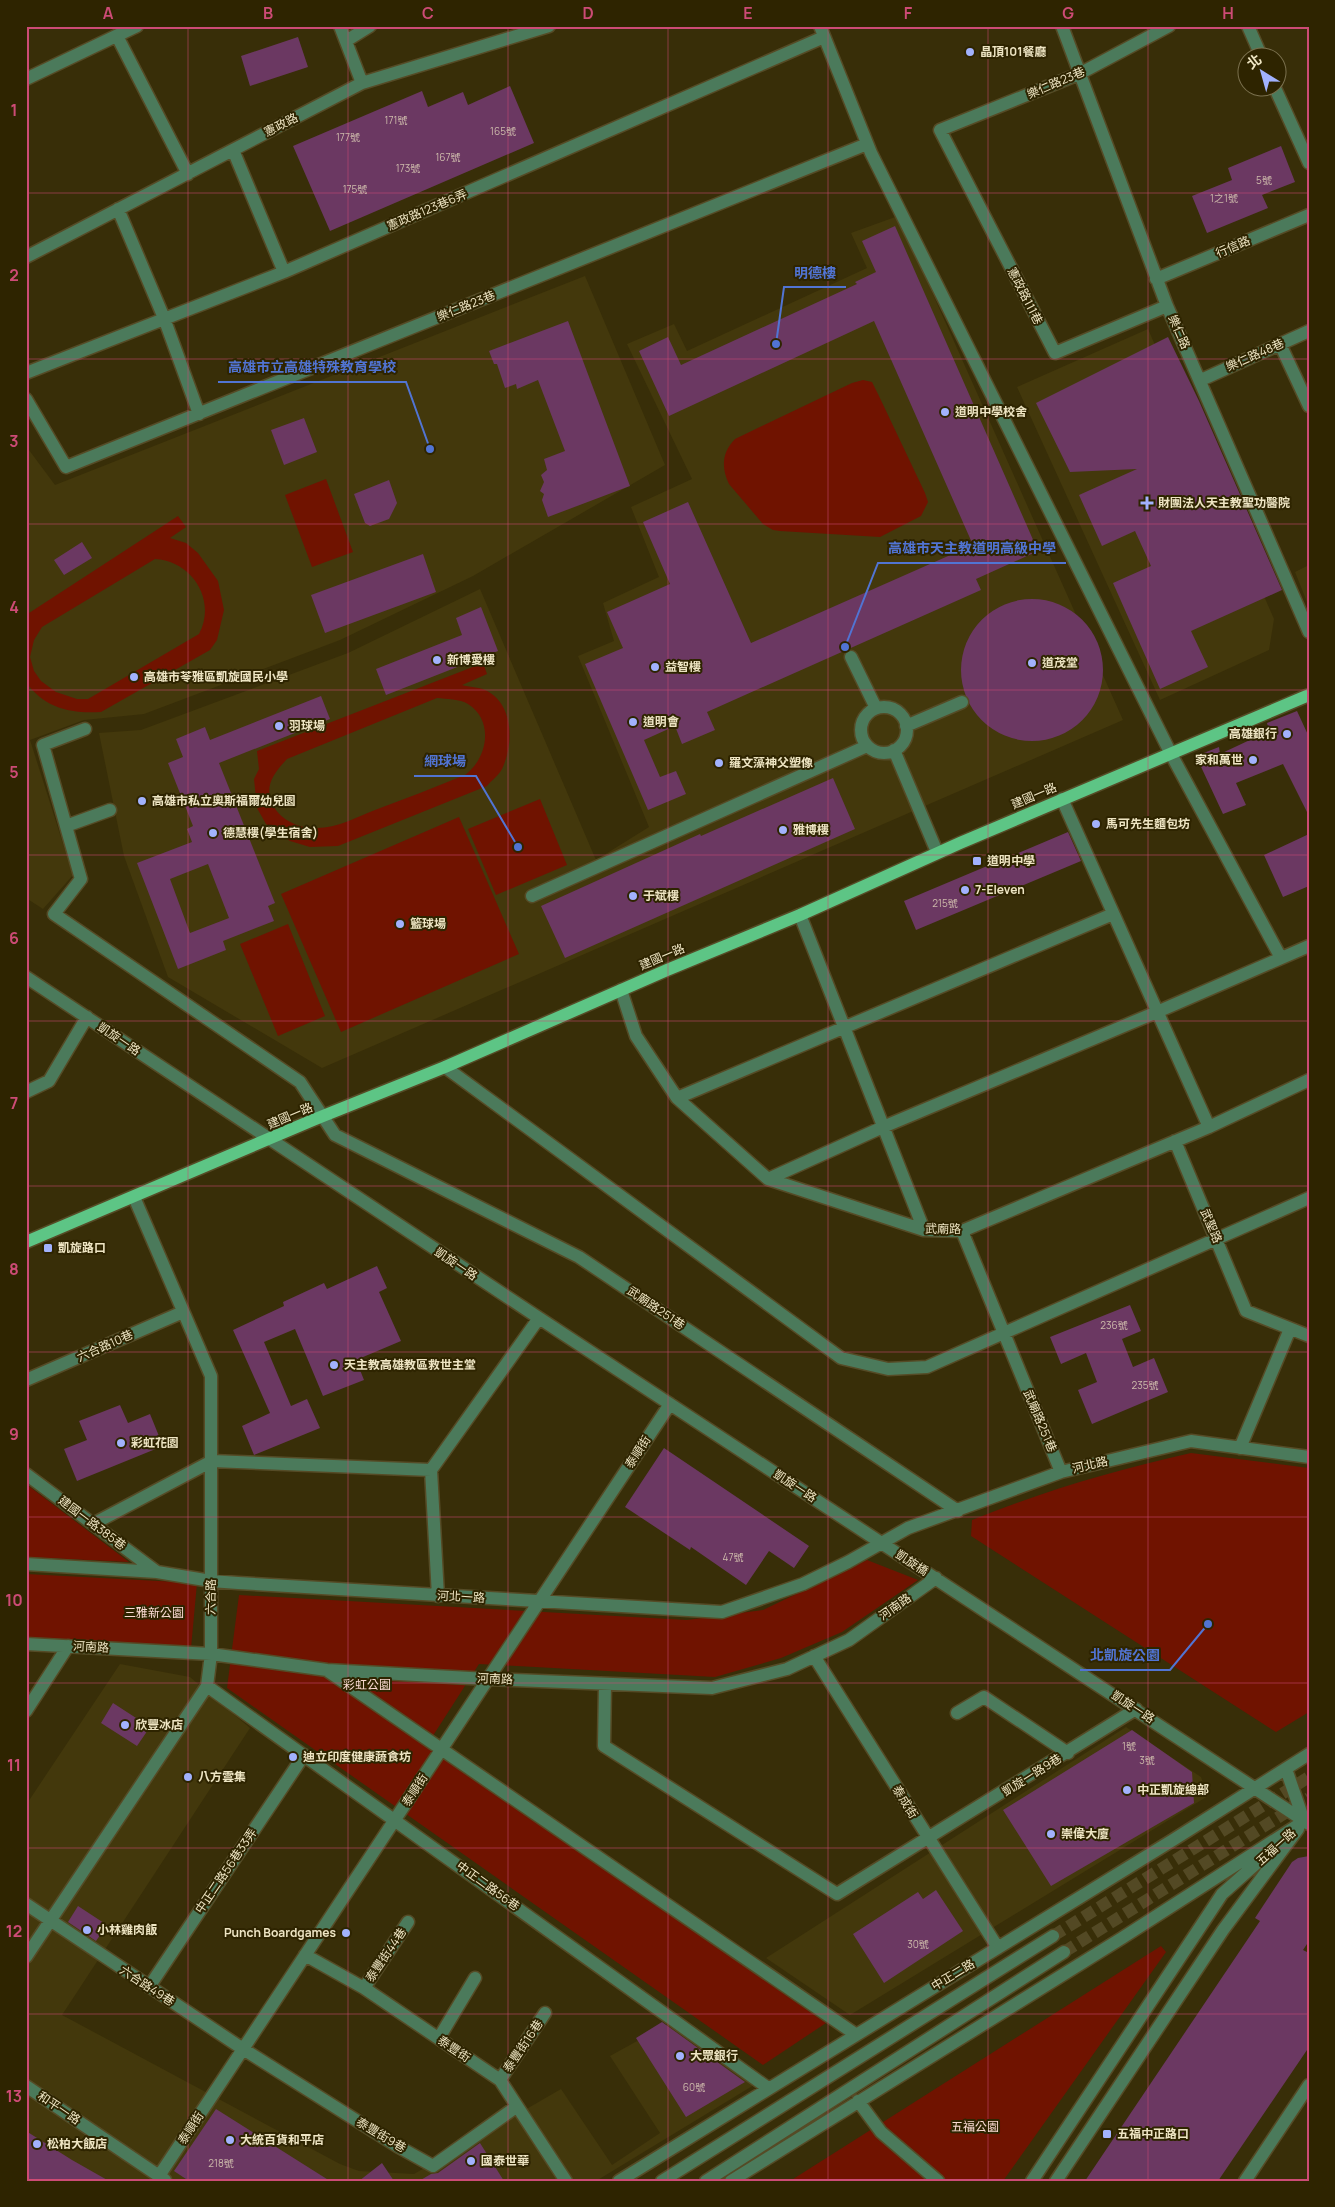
<svg xmlns="http://www.w3.org/2000/svg" width="1335" height="2207" viewBox="0 0 1335 2207" font-family="Manrope,'Noto Sans TC',sans-serif">
<style>
.built{fill:#43380c}
.green{fill:#701300;fill-rule:evenodd}
.building{fill:#6b3862;fill-rule:evenodd}
.lines{fill:none;stroke-linecap:round;stroke-linejoin:round}
.minor-tunnel{stroke:#534924;stroke-width:12;stroke-dasharray:12 6;stroke-linecap:butt}
.minor-casing{stroke:#554b26;stroke-width:15}
.major-casing{stroke:#554b26;stroke-width:15}
.minor{stroke:#4b7a5b;stroke-width:12}
.major{stroke:#5dc585;stroke-width:12}
.grid{fill:none;stroke:#cd4b75;stroke-width:1;stroke-opacity:0.55}
.poi-dot{fill:#a2b2fd;stroke:#2e2400;stroke-width:2}
.labels{text-anchor:middle;stroke-width:4;stroke-linejoin:round;paint-order:stroke}
.number-label{font-size:10px;fill:#cdbaab}
.poi-label{font-size:12px;font-weight:bold;fill:#eee5c3;stroke:#2e2400;text-anchor:start}
.street-label{font-size:12px;fill:#eee5c3;stroke:#2e2400}
.park-label{font-size:12px;fill:#fbdbd3;stroke:#2e2400}
.leader{fill:none;stroke:#5174d3;stroke-width:2}
.callout-dot{fill:#5174d3;stroke:#2e2400;stroke-width:2}
.callout-label{font-size:14px;text-anchor:middle;font-weight:bold;fill:#5174d3;stroke:#2e2400;stroke-width:4;stroke-linejoin:round;paint-order:stroke}
.neatline{fill:none;stroke:#cd4b75;stroke-width:2}
.grid-label{font-size:16px;text-anchor:middle;font-weight:bold;fill:#cd4b75}
</style>
<rect width="100%" height="100%" fill="#382e08"/>
<!-- built -->
<path class="built" d="M898 216 1123 720 322 1068 168 977 124 856 99 733 141 730 348 653 480 589 596 860 649 827 578 656 614 641 603 603 659 577 631 507 692 479 627 344 674 324 687 351 867 268 851 233Z
M585 276 665 465 473 576 340 640 144 714 84 720 30 740 73 875 43 909 26 898V446L55 485Z
M1148 329 1274 619 1269 650 1160 700 1017 387Z
M1309 565V607L1295 572Z
M120 1664 190 1677 250 1728 62 2015 340 2164 359 2171 414 2174 561 2089 612 2165 660 2133 610 2056 668 2024 754 2085 596 2181H26V1805Z
M1126 1727 1201 1777 1208 1796 850 2015 766 1958Z"/>
<!-- green -->
<path class="green" d="M863 380 872 382 878 394 925 493 928 502 921 516 880 537 780 531 773 530 763 524 729 484C721 468 722 452 735 439L852 383Z
M326 479 353 552 312 567 285 495Z
M178 516 186 527 170 538 186 543 198 553 218 581 224 610 217 640 210 650 101 712C71 714 44 708 26 682V615ZM155 559C192 561 217 600 199 634L88 699H77L56 692 41 681 34 671 30 657 34 640 42 627Z
M483 663 487 674 462 685C469 687 479 687 485 690 514 703 514 744 502 769 499 775 491 781 487 786L338 846 310 847 290 841 276 832 266 824 257 808 254 779 259 769 257 751ZM437 698C446 699 460 699 468 704 495 721 487 759 465 775 435 787 405 799 375 810 357 817 337 828 317 828 300 829 279 820 272 803 264 785 275 772 287 759Z
M540 799 567 865 496 895 468 829Z
M459 817 519 954 341 1032 281 894Z
M288 924 325 1016 278 1036 240 944Z
M1191 1453 1309 1468V1712L1276 1732 971 1536 972 1520C1044 1491 1115 1470 1191 1453Z
M26 1484 129 1562 26 1557Z
M867 1560 918 1580 842 1632 781 1658 715 1677 479 1664 427 1745 826 2023 763 2065 227 1688 239 1595 687 1620 763 1610Z
M26 1574 197 1583 191 1648 26 1638Z
M1161 1946 1166 1952 1003 2181H790Z"/>
<!-- building -->
<path class="building" d="M298 37 308 67 250 86 241 56Z
M510 86 534 143 330 231 293 146 422 91 428 107 463 92 468 105Z
M1281 146 1295 182 1262 195 1268 208 1207 233 1192 196 1232 180 1228 168Z
M895 226 1038 551 976 579 981 590 707 712 715 730 682 744 675 726 644 740 660 777 676 771 686 794 648 810 585 664 623 648 607 612 670 584 643 522 688 502 751 643 973 545 874 321 669 416 639 351 668 337 681 365 857 284 855 282 876 272 862 241Z
M568 321 630 486 548 517 542 500 544 494 540 491 544 482 541 475 547 470 544 459 565 451 538 380 517 389 516 384 505 388 497 364H494L489 351Z
M1168 337 1199 401 1282 590 1191 631 1208 667 1160 689 1113 583 1151 566 1135 531 1102 546 1079 495 1137 469 1070 472 1036 403Z
M304 418 317 452 284 465 271 430Z
M389 480 397 503 389 519 370 526 365 523 354 494Z
M82 542 92 558 64 575 54 560Z
M423 554 436 592 325 633 311 595Z
M961 670a71 71 0 1 1 142 0a71 71 0 1 1-142 0Z
M481 607 498 651 386 695 376 669 462 635 456 618Z
M321 696 330 719 219 763 275 903 268 906 274 921 223 941 226 950 178 969 137 863 192 842 187 829 193 826 168 763 183 757 176 739 205 727 210 740ZM208 864 229 918 190 933 170 879Z
M1297 711 1309 737V816L1283 764 1236 783 1246 805 1223 814 1196 756 1219 747 1220 754 1269 731 1267 723Z
M833 778 855 829 565 958 541 906 700 834 701 836Z
M1068 832 1081 861 916 930 904 901Z
M1309 834V886L1283 897 1264 855Z
M377 1266 387 1288 379 1292 401 1341 356 1360 364 1380 323 1396 295 1329 264 1342 291 1406 307 1399 320 1428 254 1455 242 1426 270 1413 233 1330 284 1306 283 1302 324 1283 327 1289Z
M1130 1305 1141 1331 1122 1339 1133 1367 1154 1358 1168 1392 1092 1424 1078 1390 1097 1382 1086 1353 1061 1364 1050 1337Z
M120 1405 128 1423 150 1414 163 1446 77 1481 64 1449 87 1440 79 1421Z
M664 1448 809 1546 794 1568 769 1551 746 1585 691 1547 690 1550 625 1507Z
M113 1703 150 1727 137 1746 101 1723Z
M1132 1730 1192 1772 1194 1803 1051 1886 1003 1810Z
M1309 1856V1941L1303 1950 1309 1953V2047L1218 2181H1085L1260 1921 1255 1918 1292 1862 1298 1858Z
M936 1890 963 1931 884 1983 853 1934 918 1892 923 1899Z
M78 1906 107 1925 96 1941 68 1922Z
M662 2022 745 2082 686 2117 636 2038Z
M216 2109 330 2181H189L174 2171Z
M26 2131 72 2160 109 2181H26Z
M480 2143 504 2181H419L431 2174 438 2173Z
M382 2163 394 2181H359Z"/>
<g class="lines">
<!-- minor-tunnel -->
<path class="minor-tunnel" d="M1053 1936 1309 1777
M1064 1952 1309 1798"/>
<!-- minor casing -->
<g class="minor-casing">
<path id="minor" d="M340 26 362 83
M820 26 871 153 1171 754 1281 958
M1062 26 1167 306 1309 632
M1248 26 1262 58
M117 36 188 174
M346 41 370 26
M26 79 137 26
M1275 88 1309 163
M233 150 284 272
M118 209 164 318 199 414
M26 257 362 83 549 26
M1156 279 1309 215
M1167 306 1055 353 940 130 1079 74 1169 26
M1280 344 1309 406
M26 373 284 272 824 37
M1201 380 1309 331
M26 399 66 467 867 144
M851 657 876 708
M861 730a23 23 0 1 1 46 0a23 23 0 1 1-46 0Z
M906 726 962 702
M85 729 43 745 81 879 54 914 300 1082 335 1135 579 1257 958 1511
M894 750 937 852
M1062 799 1209 1127
M66 826 110 810
M532 896 867 746
M800 915 924 1230
M26 977 539 1318 1309 1824
M621 990 636 1036 677 1098 768 1179 924 1230 962 1231 1209 1127 1309 1080
M445 1067 841 1358 888 1369 927 1367 1309 1198
M26 1092 49 1081 87 1017
M677 1098 1113 914
M1175 1141 1246 1311 1309 1336
M768 1179 883 1127 1157 1012 1309 946
M962 1231 1061 1472
M26 1380 183 1312
M1240 1448 1290 1329
M26 1474 157 1572
M93 1524 212 1461 431 1470
M26 1564 157 1572 211 1581 238 1583 722 1612 803 1584 848 1562 908 1528 1061 1472 1191 1441 1309 1457
M438 1596 431 1470 539 1318
M26 1644 211 1654 327 1670 488 1679 712 1688 787 1669 849 1640 936 1578
M814 1656 998 1948
M328 1671 855 2034
M605 1684 604 1746 837 1894 1136 1709
M207 1686 768 2088
M26 1711 68 1646
M957 1713 984 1697 1068 1753
M1286 1769 1304 1821
M26 1904 243 2049 397 2146 433 2166 516 2107
M305 1955 364 1988 500 2080 566 2181
M26 1957 207 1686 211 1654V1376L134 1197
M149 1987 304 1755
M364 1988 408 1922
M439 2038 475 1978
M500 2080 545 2013
M26 2086 165 2180
M858 2101 881 2132 938 2181
M159 2176 670 1404
M619 2181 1173 1840 1309 1754
M662 2181 1053 1936
M706 2181 1064 1952
M731 2181 1122 1938 1309 1818
M1032 2181 1222 1894 1276 1846
M1056 2181 1223 1930 1298 1829
M1245 2181 1309 2085"/>
</g>
<!-- major casing -->
<g class="major-casing">
<path id="major" d="M26 1242 313 1120 445 1067 667 970 800 915 960 843 1309 695"/>
</g>
<!-- minor -->
<use href="#minor" class="minor"/>
<!-- major -->
<use href="#major" class="major"/>
</g>
<!-- grid -->
<path class="grid" d="M188 26V2181M348 26V2181M508 26V2181M668 26V2181M828 26V2181M988 26V2181M1148 26V2181M26 193H1309M26 359H1309M26 524H1309M26 690H1309M26 855H1309M26 1021H1309M26 1186H1309M26 1352H1309M26 1517H1309M26 1683H1309M26 1848H1309M26 2014H1309"/>
<!-- markers -->
<g class="poi-dot">
<circle cx="970" cy="52" r="5"/>
<circle cx="945" cy="412" r="5"/>
<path d="M1144.5 495.5h5v5h5v5h-5v5h-5v-5h-5v-5h5z"/>
<circle cx="437" cy="660" r="5"/>
<circle cx="1032" cy="663" r="5"/>
<circle cx="655" cy="667" r="5"/>
<circle cx="134" cy="677" r="5"/>
<circle cx="633" cy="722" r="5"/>
<circle cx="279" cy="726" r="5"/>
<circle cx="1287" cy="734" r="5"/>
<circle cx="1253" cy="760" r="5"/>
<circle cx="719" cy="763" r="5"/>
<circle cx="142" cy="801" r="5"/>
<circle cx="1096" cy="824" r="5"/>
<circle cx="783" cy="830" r="5"/>
<circle cx="213" cy="833" r="5"/>
<rect x="972" y="856" width="10" height="10" rx="2.5"/>
<circle cx="965" cy="890" r="5"/>
<circle cx="633" cy="896" r="5"/>
<circle cx="400" cy="924" r="5"/>
<rect x="43" y="1243" width="10" height="10" rx="2.5"/>
<circle cx="334" cy="1365" r="5"/>
<circle cx="121" cy="1443" r="5"/>
<circle cx="125" cy="1725" r="5"/>
<circle cx="293" cy="1757" r="5"/>
<circle cx="188" cy="1777" r="5"/>
<circle cx="1127" cy="1790" r="5"/>
<circle cx="1051" cy="1834" r="5"/>
<circle cx="87" cy="1930" r="5"/>
<circle cx="346" cy="1933" r="5"/>
<circle cx="680" cy="2056" r="5"/>
<rect x="1102" y="2129" width="10" height="10" rx="2.5"/>
<circle cx="230" cy="2140" r="5"/>
<circle cx="37" cy="2144" r="5"/>
<circle cx="471" cy="2161" r="5"/>
</g>
<g class="labels">
<!-- number labels -->
<g class="number-label">
<text x="396" y="124">171號</text>
<text x="503" y="135">165號</text>
<text x="348" y="141">177號</text>
<text x="448" y="161">167號</text>
<text x="408" y="172">173號</text>
<text x="1264" y="184">5號</text>
<text x="355" y="193">175號</text>
<text x="1224" y="202">1之1號</text>
<text x="945" y="907">215號</text>
<text x="1114" y="1329">236號</text>
<text x="1145" y="1389">235號</text>
<text x="733" y="1561">47號</text>
<text x="1129" y="1750">1號</text>
<text x="1147" y="1764">3號</text>
<text x="918" y="1948">30號</text>
<text x="694" y="2091">60號</text>
<text x="221" y="2167">218號</text>
</g>
<!-- poi labels -->
<g class="poi-label">
<text x="980" y="56">晶頂101餐廳</text>
<text x="955" y="416">道明中學校舍</text>
<text x="1158" y="507">財團法人天主教聖功醫院</text>
<text x="447" y="664">新博愛樓</text>
<text x="1042" y="667">道茂堂</text>
<text x="665" y="671">益智樓</text>
<text x="144" y="681">高雄市苓雅區凱旋國民小學</text>
<text x="643" y="726">道明會</text>
<text x="289" y="730">羽球場</text>
<text x="1277" y="738" text-anchor="end">高雄銀行</text>
<text x="1243" y="764" text-anchor="end">家和萬世</text>
<text x="729" y="767">羅文藻神父塑像</text>
<text x="152" y="805">高雄市私立奧斯福爾幼兒園</text>
<text x="1106" y="828">馬可先生麵包坊</text>
<text x="793" y="834">雅博樓</text>
<text x="223" y="837">德慧樓(學生宿舍)</text>
<text x="987" y="865">道明中學</text>
<text x="975" y="894">7-Eleven</text>
<text x="643" y="900">于斌樓</text>
<text x="410" y="928">籃球場</text>
<text x="58" y="1252">凱旋路口</text>
<text x="344" y="1369">天主教高雄教區救世主堂</text>
<text x="131" y="1447">彩虹花園</text>
<text x="135" y="1729">欣豐冰店</text>
<text x="303" y="1761">迪立印度健康蔬食坊</text>
<text x="198" y="1781">八方雲集</text>
<text x="1137" y="1794">中正凱旋總部</text>
<text x="1061" y="1838">崇偉大廈</text>
<text x="97" y="1934">小林雞肉飯</text>
<text x="336" y="1937" text-anchor="end">Punch Boardgames</text>
<text x="690" y="2060">大眾銀行</text>
<text x="1117" y="2138">五福中正路口</text>
<text x="240" y="2144">大統百貨和平店</text>
<text x="47" y="2148">松柏大飯店</text>
<text x="481" y="2165">國泰世華</text>
</g>
<!-- street labels -->
<g class="street-label">
<text transform="translate(1056 83) rotate(-23)" y="4">樂仁路23巷</text>
<text transform="translate(281 125) rotate(-27)" y="4">憲政路</text>
<text transform="translate(427 210) rotate(-23)" y="4">憲政路123巷6弄</text>
<text transform="translate(1233 247) rotate(-23)" y="4">行信路</text>
<text transform="translate(1025 296) rotate(63)" y="4">憲政路111巷</text>
<text transform="translate(466 306) rotate(-22)" y="4">樂仁路23巷</text>
<text transform="translate(1179 332) rotate(66)" y="4">樂仁路</text>
<text transform="translate(1255 355) rotate(-24)" y="4">樂仁路48巷</text>
<text transform="translate(1034 796) rotate(-23)" y="4">建國一路</text>
<text transform="translate(662 957) rotate(-23)" y="4">建國一路</text>
<text transform="translate(119 1039) rotate(34)" y="4">凱旋一路</text>
<text transform="translate(290 1116) rotate(-23)" y="4">建國一路</text>
<text transform="translate(1211 1226) rotate(67)" y="4">武聖路</text>
<text transform="translate(943 1229) rotate(1)" y="4">武廟路</text>
<text transform="translate(456 1264) rotate(34)" y="4">凱旋一路</text>
<text transform="translate(656 1308) rotate(34)" y="4">武廟路251巷</text>
<text transform="translate(105 1346) rotate(-24)" y="4">六合路10巷</text>
<text transform="translate(1040 1421) rotate(67)" y="4">武廟路251巷</text>
<text transform="translate(638 1452) rotate(-57)" y="4">泰順街</text>
<text transform="translate(1090 1465) rotate(-13)" y="4">河北路</text>
<text transform="translate(795 1486) rotate(33)" y="4">凱旋一路</text>
<text transform="translate(92 1523) rotate(37)" y="4">建國一路385巷</text>
<text transform="translate(912 1563) rotate(33)" y="4">凱旋橋</text>
<text transform="translate(211 1597) rotate(-89)" y="4">六合路</text>
<text transform="translate(461 1597) rotate(3)" y="4">河北一路</text>
<text transform="translate(895 1607) rotate(-35)" y="4">河南路</text>
<text transform="translate(91 1647) rotate(3)" y="4">河南路</text>
<text transform="translate(495 1679) rotate(2)" y="4">河南路</text>
<text transform="translate(1133 1707) rotate(33)" y="4">凱旋一路</text>
<text transform="translate(1032 1775) rotate(-32)" y="4">凱旋一路9巷</text>
<text transform="translate(415 1790) rotate(-57)" y="4">泰順街</text>
<text transform="translate(905 1802) rotate(58)" y="4">泰成街</text>
<text transform="translate(1276 1847) rotate(-42)" y="4">五福一路</text>
<text transform="translate(226 1871) rotate(-56)" y="4">中正二路56巷33弄</text>
<text transform="translate(488 1886) rotate(36)" y="4">中正二路56巷</text>
<text transform="translate(386 1955) rotate(-56)" y="4">泰豐街44巷</text>
<text transform="translate(953 1975) rotate(-31)" y="4">中正二路</text>
<text transform="translate(147 1986) rotate(33)" y="4">六合路49巷</text>
<text transform="translate(523 2046) rotate(-56)" y="4">泰豐街16巷</text>
<text transform="translate(454 2049) rotate(34)" y="4">泰豐街</text>
<text transform="translate(59 2108) rotate(34)" y="4">和平一路</text>
<text transform="translate(191 2128) rotate(-57)" y="4">泰順街</text>
<text transform="translate(381 2135) rotate(31)" y="4">泰豐街9巷</text>
</g>
<!-- park labels -->
<g class="park-label">
<text x="154" y="1617">三雅新公園</text>
<text x="367" y="1689">彩虹公園</text>
<text x="975" y="2131">五福公園</text>
</g>
</g>
<!-- callouts -->
<path class="leader" d="M776 344L784 287H846M430 449L406 382H218M845 647L878 563H1066M518 847L476 776H414M1208 1624L1170 1670H1080"/>
<g class="callout-dot">
<circle cx="776" cy="344" r="5"/>
<circle cx="430" cy="449" r="5"/>
<circle cx="845" cy="647" r="5"/>
<circle cx="518" cy="847" r="5"/>
<circle cx="1208" cy="1624" r="5"/>
</g>
<g class="callout-label">
<text x="815" y="278">明德樓</text>
<text x="312" y="372">高雄市立高雄特殊教育學校</text>
<text x="972" y="553">高雄市天主教道明高級中學</text>
<text x="445" y="766">網球場</text>
<text x="1125" y="1660">北凱旋公園</text>
</g>
<!-- border -->
<rect width="1335" height="2207" fill="none" stroke="#2e2400" stroke-width="55"/>
<!-- north arrow -->
<g transform="translate(1262 72) rotate(323)"><circle r="24" fill="#2e2400" stroke="#7b714e"/>
<path d="M0-4L9 19L0 12L-9 19Z" fill="#a2b2fd"/>
<text y="-8" font-size="14" font-weight="bold" text-anchor="middle" fill="#eee5c3">北</text>
</g>
<rect x="28" y="28" width="1280" height="2152" class="neatline"/>
<g class="grid-label">
<text x="108" y="19">A</text>
<text x="268" y="19">B</text>
<text x="428" y="19">C</text>
<text x="588" y="19">D</text>
<text x="748" y="19">E</text>
<text x="908" y="19">F</text>
<text x="1068" y="19">G</text>
<text x="1228" y="19">H</text>
<text x="14" y="116">1</text>
<text x="14" y="281">2</text>
<text x="14" y="447">3</text>
<text x="14" y="613">4</text>
<text x="14" y="778">5</text>
<text x="14" y="944">6</text>
<text x="14" y="1109">7</text>
<text x="14" y="1275">8</text>
<text x="14" y="1440">9</text>
<text x="14" y="1606">10</text>
<text x="14" y="1771">11</text>
<text x="14" y="1937">12</text>
<text x="14" y="2102">13</text>
</g>
</svg>
